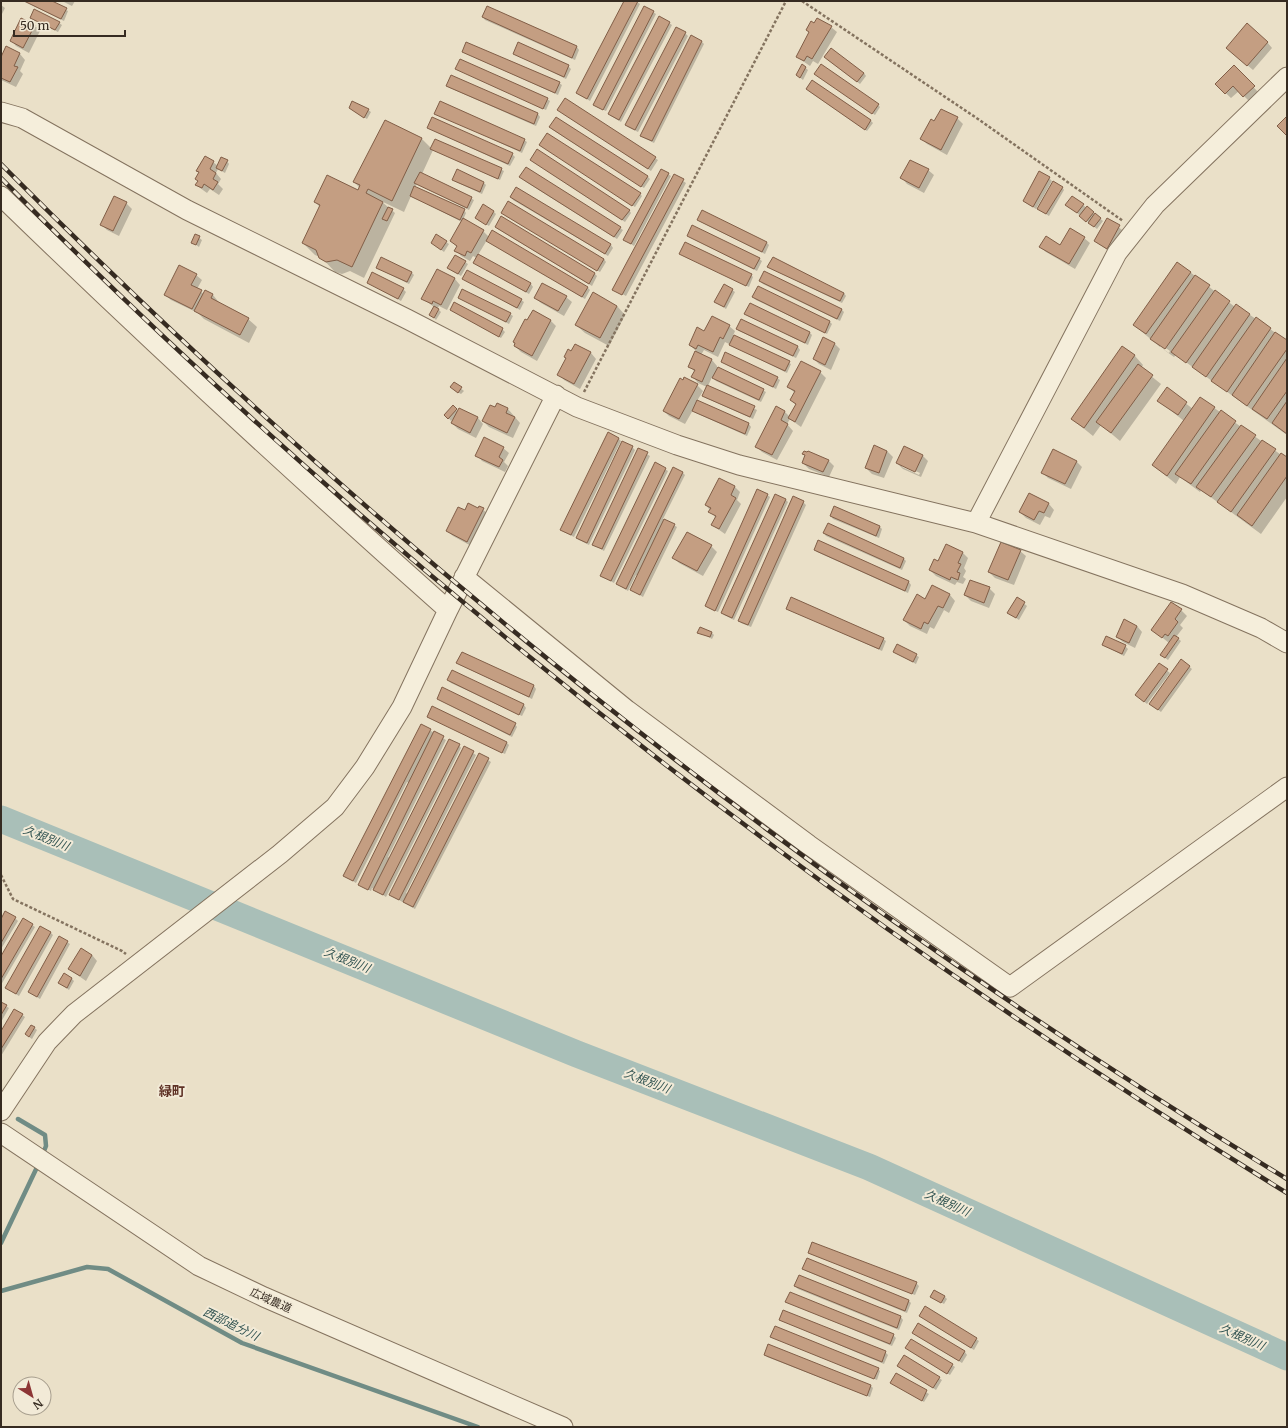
<svg xmlns="http://www.w3.org/2000/svg" width="1288" height="1428" viewBox="0 0 1288 1428" font-family="Merriweather,'Noto Sans JP',serif">
<style>
.shadow{fill:#0003;fill-rule:evenodd}
.lines{fill:none;stroke-linecap:round;stroke-linejoin:round}
.stream{stroke:#708c85;stroke-width:4.5}
.river{stroke:#a9bfb8;stroke-width:27}
.building{fill:#c49e82;stroke:#815e47}
.minor-casing{stroke:#84735f;stroke-width:21}
.path{stroke:#84735f;stroke-width:2.5;stroke-dasharray:3 2;stroke-linecap:butt}
.minor{stroke:#f5eedb;stroke-width:19}
.rail-casing{stroke:#362b21;stroke-width:4.5}
.rail{stroke:#f2ead7;stroke-width:3;stroke-dasharray:9;stroke-linecap:butt}
.labels{text-anchor:middle;stroke-width:4;stroke-linejoin:round;paint-order:stroke}
.street-label{font-size:11px;fill:#362b21;stroke:#f2ead7}
.water-label{font-size:12px;font-style:italic;fill:#325452;stroke:#f2ead7}
.quarter-label{font-size:13px;font-weight:bold;fill:#5e3125;stroke:#f2ead7}
</style>
<rect width="100%" height="100%" fill="#eae0c8"/>
<!-- shadow -->
<path class="shadow" d="M23 1H50L68 11 64 21Z
M62 1H75L72 6Z
M625 1H636L640 4 590 101 577 93Z
M1 5 5 8 1 16Z
M487 7 577 47 579 50 575 60 485 20 483 17Z
M653 12 656 14 606 111 597 107 594 105Z
M31 18 59 23 62 25 58 32Z
M669 23 672 25 621 122 611 116 609 114Z
M815 24 831 27 837 32 818 64 813 61 810 66 797 57Z
M34 25 40 31 29 53 16 46 11 40Z
M685 33 688 36 638 132 628 127 626 125Z
M702 42 704 44 654 143 644 138 642 136Z
M1267 42 1272 48 1253 70 1233 53Z
M7 48 20 54 25 60 20 71 23 74 16 87 1 80V59Z
M463 52 559 83 562 85 558 95Z
M514 53 568 66 571 69 566 79Z
M828 60 864 73 866 76 860 84Z
M802 65 808 70 803 80 797 75Z
M1234 67 1259 93 1250 102 1239 91 1231 98 1216 84Z
M457 69 547 99 550 101 546 110Z
M818 76 878 105 880 107 875 115Z
M452 77 538 114 540 117 536 126 450 88 448 86Z
M813 81 871 121 873 123 867 131 810 92 807 89Z
M368 110 371 112 367 119 355 112Z
M561 112 655 158 658 160 651 171Z
M436 113 524 140 527 142 522 153Z
M557 118 648 177 650 179 644 188 553 130 550 127Z
M957 118 963 124 947 155 927 144 922 139 935 122Z
M428 128 512 154 515 157 510 166Z
M421 138 432 149 436 140 504 171 500 180 433 150 422 174 474 200 469 210 417 184 415 187 464 210 466 213 463 220 483 231 489 237 492 232 588 288 590 290 585 299 487 240 478 255 531 284 533 287 529 294 477 265 474 263 477 258 473 256 470 261 461 256 456 250 457 247 451 241 462 222 411 196 404 212 381 201 395 213 364 278 350 271 342 274 335 272 322 258 315 255 303 243 320 207 315 202 358 191 360 188 354 182Z
M540 145 640 194 642 196 635 207Z
M531 160 629 210 631 213 625 222Z
M227 161 229 164 225 173 218 169 216 173 221 179 218 184 223 189 219 195 210 189 207 193 196 185 213 162 218 166Z
M662 170 671 176 634 246 625 240Z
M928 170 934 175 924 193 907 184 902 178Z
M457 171 484 183 486 185 482 194 456 182 453 179Z
M674 175 686 183 626 296 615 290Z
M1049 178 1052 181 1036 209 1026 203 1024 201Z
M523 180 620 228 623 230 617 239Z
M1062 187 1064 190 1049 216 1038 209Z
M516 188 611 245 613 248 608 256 513 200 511 197Z
M126 203 132 209 119 236 107 230 101 224Z
M1067 205H1083L1103 221 1097 229Z
M702 211 767 243 769 245 765 254 701 222 698 220Z
M494 212 496 214 489 226 476 218Z
M502 213 604 259 606 262 600 272Z
M501 218 595 274 597 276 592 286 498 229 496 227Z
M1107 219 1125 232 1113 254 1095 241Z
M195 235 202 240 199 247 192 242Z
M688 236 759 259 762 261 757 271Z
M1084 238 1090 243 1075 269 1046 252 1040 247 1060 246Z
M446 242 449 244 444 252 432 243Z
M680 253 751 275 753 277 749 287Z
M465 262 468 264 461 276 448 268Z
M768 267 844 293 846 296 842 303Z
M377 268 411 272 414 275 409 284Z
M437 270 455 279 460 285 447 310 439 306 433 317 430 315 434 307 422 298Z
M764 272 842 310 844 312 840 321 763 284 760 281Z
M1190 272 1235 307 1236 305 1287 341V435L1176 355 1174 357 1160 347 1134 325ZM1160 344 1170 351 1169 353 1160 347Z
M196 275 202 280 197 289 204 294 206 291 213 295 221 305 248 319 257 327 249 343 204 319 198 313 171 300 165 295Z
M464 279 521 300 524 302 520 310Z
M368 282 403 289 406 292 401 301Z
M758 287 830 322 832 324 827 334 756 300 753 297Z
M732 290 735 292 726 309 716 302Z
M566 297 572 302 564 316 541 303 535 298Z
M459 298 510 314 513 316 509 324Z
M750 305 810 333 812 335 808 345 748 316 746 314Z
M617 306 625 315 609 346 585 333 576 325Z
M439 310 441 312 436 320 434 318Z
M451 310 502 329 505 332 501 338Z
M550 320 556 326 537 361 521 352 515 346Z
M741 320 798 347 800 350 796 358 739 331 737 329Z
M729 326 735 331 733 336 791 364 787 373 725 342 718 357 704 350 701 355 712 360 717 366V368L766 392 761 402 716 381 712 377 708 386 757 410 753 419 706 398 703 395 707 387 698 383 693 377 695 372 689 366 696 351 690 345 705 332Z
M835 344 840 349 831 370 819 364 814 359Z
M575 345 591 353 596 359 580 389 564 380 559 374 567 359 565 357 572 352Z
M1123 347 1135 356 1143 365 1141 368 1161 384 1120 441 1101 425 1093 436 1072 419Z
M722 362 777 378 780 380 776 389Z
M801 362 820 372 826 378 801 427 790 419 787 424 793 431 777 460 762 452 757 447 776 407 785 412 790 417 796 405 791 400 795 393 788 387Z
M454 383 464 391 461 394 454 390Z
M697 385 703 391 697 401 749 424 751 427 747 436 696 413 693 410 685 424 669 416 664 411Z
M1167 389 1193 409 1200 398 1287 459V497L1261 534 1201 490 1200 492 1180 477 1176 484 1153 465 1184 421 1159 401Z
M497 404 508 409 520 423 513 438 489 427 483 421Z
M453 407 458 412 460 409 478 418 483 424 476 438 458 429 452 423 455 417 451 421 446 415Z
M618 438 621 441 574 537 564 532 562 530Z
M632 447 635 450 589 545 579 540 577 538Z
M874 447 887 451 893 457 884 478 872 474 866 468Z
M904 447 923 456 928 461 921 477 903 469 897 463ZM902 465 920 473 919 475 902 467Z
M503 448 509 453 504 462 508 466 505 472 482 461 477 455Z
M638 449 650 456 604 551 593 544Z
M803 454 828 460 834 466 829 477 809 469 803 463 806 456Z
M1076 461 1082 467 1071 489 1048 478 1043 473Z
M656 464 668 471 614 583 601 576Z
M682 472 685 475 663 519 677 527 643 597 631 590 638 575H636L628 591 617 584Z
M720 479 735 487 740 492 737 500 741 504 725 534 712 525 715 517 706 505Z
M767 495 770 497 718 612 709 608 706 606Z
M785 499 788 502 734 620 724 615 722 612Z
M803 502 806 505 751 627 741 623 739 620Z
M1049 504 1054 510 1050 518 1045 516 1040 525 1026 518 1020 512Z
M480 507 489 515 473 547 453 536 447 531 465 512 479 509Z
M835 507 880 527 882 529 879 538 833 519 831 516Z
M828 524 904 559 906 561 902 570 826 536 824 533Z
M818 542 909 582 911 585 908 593 817 552 815 550Z
M711 546 717 552 703 576 679 563 674 558Z
M1020 551 1026 556 1014 585 995 578 989 572Z
M963 553 968 558 964 568 966 571 963 577 966 579 963 584 957 582 955 585 936 576 930 570 939 562Z
M933 586 950 595 955 601 949 613 944 610 934 629 930 627 927 634 910 626 904 620 926 600Z
M989 588 995 594 989 608 971 601 965 595Z
M1017 598 1027 606 1019 620 1008 613Z
M787 608 883 639 886 641 882 651Z
M1181 610 1187 616 1180 625 1183 628 1176 637 1181 641 1168 660 1164 657 1169 643 1153 630Z
M1137 626 1142 632 1135 648 1123 642 1117 637Z
M699 632 712 633 714 635 712 639Z
M897 645 919 657 916 664 894 652Z
M1103 645 1125 646 1128 649 1124 656Z
M462 653 534 686 536 689 532 699 460 665 457 662Z
M1182 661 1192 669 1161 712 1153 706Z
M1159 664 1170 673 1147 704 1136 695Z
M452 672 524 705 526 708 522 716 451 683 448 680Z
M438 699 515 724 517 727 512 737Z
M428 716 507 743 509 745 505 754Z
M421 725 446 740 388 857 390 858 459 745 461 748 386 897 372 888 371 891 359 884 409 783 407 782 356 883 344 876Z
M465 748 476 755 406 893 408 894 479 754 491 762 415 909 390 895Z
M15 918 18 921 1 949V921Z
M32 925 35 927 1 985V958Z
M50 932 53 935 19 996 9 990 6 988Z
M67 942 70 944 40 999 32 994 30 992Z
M92 955 97 961 86 981 69 969Z
M71 978 74 981 69 990 59 983Z
M1 1003 9 1008 1 1022Z
M22 1015 25 1017 1 1056V1033Z
M32 1026 37 1030 32 1039 29 1037Z
M809 1253 916 1283 919 1286 915 1295Z
M807 1260 909 1301 911 1303 907 1313 806 1271 803 1269Z
M799 1276 901 1317 903 1320 899 1330 798 1289 795 1286Z
M944 1296 947 1299 944 1304 932 1297Z
M787 1302 893 1335 896 1338 892 1346Z
M923 1318 976 1339 979 1341 974 1350Z
M780 1320 885 1352 888 1355 884 1364Z
M919 1325 965 1352 967 1355 962 1363 916 1335Z
M772 1337 878 1369 880 1371 877 1380Z
M769 1345 871 1386 873 1388 870 1397 767 1357 765 1354Z
M909 1350 952 1365 955 1367 950 1375Z
M904 1356 942 1380 936 1390 898 1366Z
M896 1374 929 1394 924 1402 891 1383Z"/>
<g class="lines">
<!-- stream -->
<path class="stream" d="M18 1119 45 1135 46 1146 42 1156
M1 1243 39 1163
M1 1291 87 1267 108 1269 242 1343 478 1427"/>
<!-- river -->
<path class="river" d="M1 819 577 1054 869 1167 1287 1357"/>
</g>
<!-- building -->
<path class="building" d="M24 1H52L67 8 61 19Z
M624 1H638L587 99 576 93Z
M487 6 577 46 572 58 482 17Z
M644 6 654 11 603 110 593 105Z
M34 9 60 22 55 30 30 18Z
M659 16 670 22 619 120 608 114Z
M21 18 35 25 23 48 10 41Z
M817 18 832 26 812 59 807 56 804 61 796 57 809 32 806 30 811 21 814 23Z
M1247 23 1268 42 1247 66 1226 48Z
M676 27 686 32 635 130 625 125Z
M691 35 702 41 652 141 640 136Z
M466 42 560 82 555 93 462 52Z
M518 42 569 65 564 77 513 54Z
M6 46 20 53 14 66 18 67 10 82 1 78V57Z
M831 48 864 73 857 82 824 57Z
M460 59 548 98 543 109 455 69Z
M802 64 806 67 800 78 796 75Z
M821 64 879 104 872 114 814 74Z
M1234 65 1255 86 1243 97 1233 86 1225 94 1215 84Z
M451 75 538 113 534 124 446 86Z
M812 80 871 120 865 130 806 89Z
M565 98 656 157 648 169 557 110Z
M352 101 369 109 364 118 349 108Z
M440 101 525 139 520 151 434 114Z
M941 109 958 117 941 150 920 139 931 119 934 121Z
M1287 116V136L1277 126Z
M432 117 513 153 508 164 427 128Z
M556 117 648 176 641 187 549 127Z
M385 120 422 138 392 201 368 189 366 193 383 202 352 267 337 260 326 262 319 258 316 250 302 243 320 205 314 202 327 175 358 190 360 185 353 182Z
M547 133 641 193 632 206 539 145Z
M435 139 502 168 498 179 430 149Z
M537 149 630 210 622 220 530 160Z
M205 156 214 161 210 169 216 173 213 179 218 182 213 190 204 184 202 188 195 185 198 181 195 179 199 172 196 171Z
M221 157 228 160 222 171 216 168Z
M910 160 929 169 919 188 900 178Z
M526 167 621 227 614 237 519 177Z
M457 169 484 182 480 192 452 180Z
M661 169 669 173 631 244 623 240Z
M1039 171 1050 177 1033 207 1023 201Z
M420 172 472 197 467 208 414 183Z
M674 174 684 179 622 295 612 290Z
M1053 181 1063 187 1046 214 1037 209Z
M414 186 465 209 460 220 410 196Z
M516 187 611 244 605 254 510 197Z
M114 196 127 202 113 231 100 225Z
M1072 196 1084 204 1077 213 1065 205Z
M508 201 604 259 597 271 501 213Z
M483 204 494 211 486 225 475 218Z
M1087 206 1094 212 1086 222 1079 216Z
M388 207 393 209 387 221 382 219Z
M702 210 767 242 762 252 697 220Z
M1095 213 1101 218 1094 227 1088 223Z
M501 216 595 273 589 284 495 227Z
M463 218 484 230 471 253 467 251 465 256 454 251 457 246 450 241Z
M1107 218 1120 225 1107 249 1094 241Z
M692 225 760 258 754 269 687 236Z
M1070 228 1085 237 1069 264 1039 247 1046 236 1060 245Z
M492 230 588 287 582 297 486 241Z
M195 234 200 236 196 245 191 243Z
M436 234 447 241 441 250 431 243Z
M685 242 752 274 746 286 679 254Z
M478 254 531 283 526 292 473 263Z
M455 255 466 261 458 274 447 268Z
M381 257 412 272 407 282 376 268Z
M773 257 844 293 840 301 767 267Z
M1177 262 1191 272 1146 334 1133 325Z
M179 265 197 274 191 285 202 290 192 309 164 295Z
M437 269 455 278 441 305 433 301 432 304 421 299Z
M467 270 522 299 517 308 462 279Z
M764 271 842 309 837 319 759 281Z
M372 272 404 288 398 299 367 283Z
M1195 275 1210 285 1165 349 1150 339Z
M542 283 567 296 558 311 534 298Z
M724 284 733 289 724 307 714 302Z
M758 286 830 321 825 333 752 297Z
M462 289 511 313 506 322 458 298Z
M205 290 213 294 211 298 249 318 240 335 194 311Z
M1215 290 1230 301 1186 363 1171 352Z
M593 292 617 306 600 338 575 325Z
M454 302 503 328 499 337 450 310Z
M750 303 810 332 805 343 744 314Z
M1236 304 1250 314 1206 377 1192 367Z
M434 306 439 309 434 318 429 315Z
M533 310 551 320 532 356 514 346 515 343 513 342 525 319 527 320Z
M712 316 730 325 723 339 720 337 713 352 698 345 696 349 689 345 697 327 704 331Z
M1256 317 1271 328 1227 392 1211 381Z
M741 319 798 346 793 356 736 329Z
M1275 332 1287 340V349L1247 406 1232 395Z
M734 335 790 361 785 371 729 345Z
M823 337 835 343 825 365 813 359Z
M575 344 591 352 574 384 557 375 566 358 564 357 568 349 571 351Z
M1122 346 1135 355 1084 428 1071 419Z
M695 351 712 359 702 382 691 377 695 370 688 367Z
M725 352 778 377 773 387 721 362Z
M1287 358V391L1267 419 1252 409Z
M801 361 821 371 795 422 788 418 796 404 790 400 795 391 787 387Z
M1138 364 1153 375 1111 433 1096 422Z
M718 367 764 389 759 400 712 378Z
M684 377 698 384 679 419 663 411 680 378 683 380Z
M454 382 462 387 458 393 450 387Z
M707 385 755 406 750 417 702 396Z
M1167 387 1187 402 1178 415 1157 401Z
M1200 397 1215 407 1167 476 1152 465Z
M697 400 749 423 745 434 692 411Z
M1287 401V434L1272 423Z
M497 403 508 408 506 413 515 417 507 433 482 421 490 405 495 407Z
M453 405 457 409 448 419 444 415Z
M776 406 785 411 781 420 788 424 772 455 755 447Z
M459 408 478 417 470 433 451 423Z
M1221 410 1236 421 1191 484 1175 474Z
M1241 425 1256 435 1211 497 1196 487Z
M608 432 619 438 571 535 560 530Z
M484 437 504 447 499 457 503 460 499 467 475 456Z
M1262 440 1276 449 1231 512 1217 502Z
M622 441 633 446 587 543 576 538Z
M874 445 887 451 879 473 865 468Z
M904 446 923 455 915 472 896 463Z
M638 448 648 452 602 549 592 545Z
M1053 449 1077 461 1065 484 1041 473Z
M804 451 807 452 808 451 829 460 823 472 802 463 805 455 802 454Z
M1281 453 1287 457V476L1252 526 1237 515Z
M655 462 666 468 611 581 600 576Z
M673 467 683 472 626 589 616 584Z
M719 478 735 486 731 495 736 498 719 529 711 525 716 516 708 512 711 508 705 505Z
M757 489 768 494 715 611 705 606Z
M1029 493 1049 503 1044 513 1039 511 1034 520 1019 512Z
M775 494 786 499 732 618 721 613Z
M793 496 804 501 748 625 738 621Z
M468 503 478 508 479 506 484 508 467 542 446 531 458 507 465 510Z
M834 506 880 526 876 536 830 516Z
M664 519 675 524 640 595 630 590Z
M828 523 904 558 900 568 823 533Z
M687 532 712 545 697 571 672 558Z
M818 540 909 581 905 591 814 550Z
M1001 542 1021 550 1008 580 988 572Z
M946 544 963 552 958 563 961 564 957 572 960 573 958 580 951 577 950 580 929 570 934 559 938 561Z
M970 580 990 587 984 603 964 595Z
M932 585 950 594 943 608 938 606 928 624 924 622 921 629 903 620 917 594 925 599Z
M791 597 884 638 879 649 786 609Z
M1017 597 1025 602 1016 618 1007 613Z
M1171 602 1182 609 1175 619 1178 622 1168 636 1165 634 1162 638 1151 630Z
M1124 619 1137 626 1129 643 1116 637Z
M700 627 712 632 710 637 697 633Z
M1174 635 1179 638 1165 658 1160 655Z
M1106 636 1126 645 1122 654 1102 645Z
M897 644 917 654 913 662 893 652Z
M462 652 534 685 529 697 456 663Z
M1181 659 1190 666 1158 710 1149 704Z
M1159 663 1168 669 1144 702 1135 695Z
M452 670 524 704 519 715 447 680Z
M442 687 516 723 510 735 437 699Z
M432 706 507 742 502 753 427 717Z
M421 724 431 729 353 881 343 876Z
M434 731 444 736 368 890 358 885Z
M449 739 460 744 383 895 373 890Z
M464 746 474 751 399 900 389 895Z
M479 753 489 758 413 907 403 902Z
M5 911 16 917 1 943V919Z
M23 918 33 924 1 979V956Z
M40 926 51 932 16 994 5 988Z
M59 936 68 941 37 997 28 992Z
M81 948 92 955 80 976 68 969Z
M64 973 72 978 67 988 58 983Z
M1 1002 7 1005 1 1015Z
M14 1009 23 1014 1 1049V1031Z
M31 1025 35 1027 29 1037 25 1034Z
M812 1242 917 1282 912 1294 808 1253Z
M807 1258 909 1300 905 1311 802 1269Z
M799 1275 901 1316 897 1328 794 1286Z
M934 1290 945 1296 941 1303 930 1297Z
M790 1292 894 1334 890 1344 785 1302Z
M925 1306 977 1338 971 1348 919 1316Z
M783 1310 886 1351 882 1362 779 1320Z
M918 1323 965 1351 959 1361 912 1333Z
M775 1326 879 1368 874 1379 770 1337Z
M911 1339 953 1364 947 1374 905 1348Z
M768 1344 871 1385 867 1396 764 1355Z
M904 1355 940 1377 933 1388 897 1366Z
M896 1373 927 1390 922 1401 890 1383Z"/>
<g class="lines">
<!-- minor casing -->
<g class="minor-casing">
<path id="minor" d="M1 112 22 118 187 210 407 319 577 407 677 445 739 465 976 523 1182 594 1261 628 1287 643
M1 196C147 338 296 475 448 610
M976 523 1117 253 1155 205 1287 77
M464 577 627 710 809 845 1010 987 1287 787
M1 1111 47 1042 74 1014 280 854 335 807 365 767 402 707 448 610 556 395
M1 1133 199 1266 264 1297 563 1427"/>
</g>
<!-- path -->
<path class="path" d="M802 1 978 119 1123 221
M584 392 786 1
M1 875 13 899 122 951 126 954"/>
<!-- minor -->
<use href="#minor" class="minor"/>
<!-- rail casing -->
<g class="rail-casing">
<path id="rail" d="M1 164C387 553 818 895 1287 1179
M1 178C387 568 820 906 1287 1193"/>
</g>
<!-- rail -->
<use href="#rail" class="rail"/>
</g>
<g class="labels">
<!-- street labels -->
<g class="street-label">
<text transform="translate(271 1300) rotate(24)" y="4">広域農道</text>
</g>
<!-- water labels -->
<g class="water-label">
<text transform="translate(46 838) rotate(22)" y="4">久根別川</text>
<text transform="translate(347 960) rotate(22)" y="4">久根別川</text>
<text transform="translate(647 1081) rotate(21)" y="4">久根別川</text>
<text transform="translate(947 1203) rotate(24)" y="4">久根別川</text>
<text transform="translate(231 1324) rotate(26)" y="4">西部追分川</text>
<text transform="translate(1242 1337) rotate(24)" y="4">久根別川</text>
</g>
<!-- quarter labels -->
<g class="quarter-label">
<text x="172" y="1096">緑町</text>
</g>
</g>
<!-- border -->
<rect width="1288" height="1428" fill="none" stroke="#362b21" stroke-width="4"/>
<!-- north arrow -->
<g transform="translate(32 1396) rotate(143)"><circle r="19" fill="#f2ead7" stroke="#a79e8e"/>
<path d="M0-3L7 15L0 10L-7 15Z" fill="#8d3535"/>
<text y="-6" font-size="11" font-weight="bold" text-anchor="middle" fill="#362b21">N</text>
</g>
<!-- scale -->
<path d="M14 30v6h111v-6" fill="none" stroke="#362b21" stroke-width="2"/>
<text x="20" y="30" font-size="12" fill="#362b21" stroke="#f2ead7" stroke-width="3" paint-order="stroke">50 m</text>
</svg>
